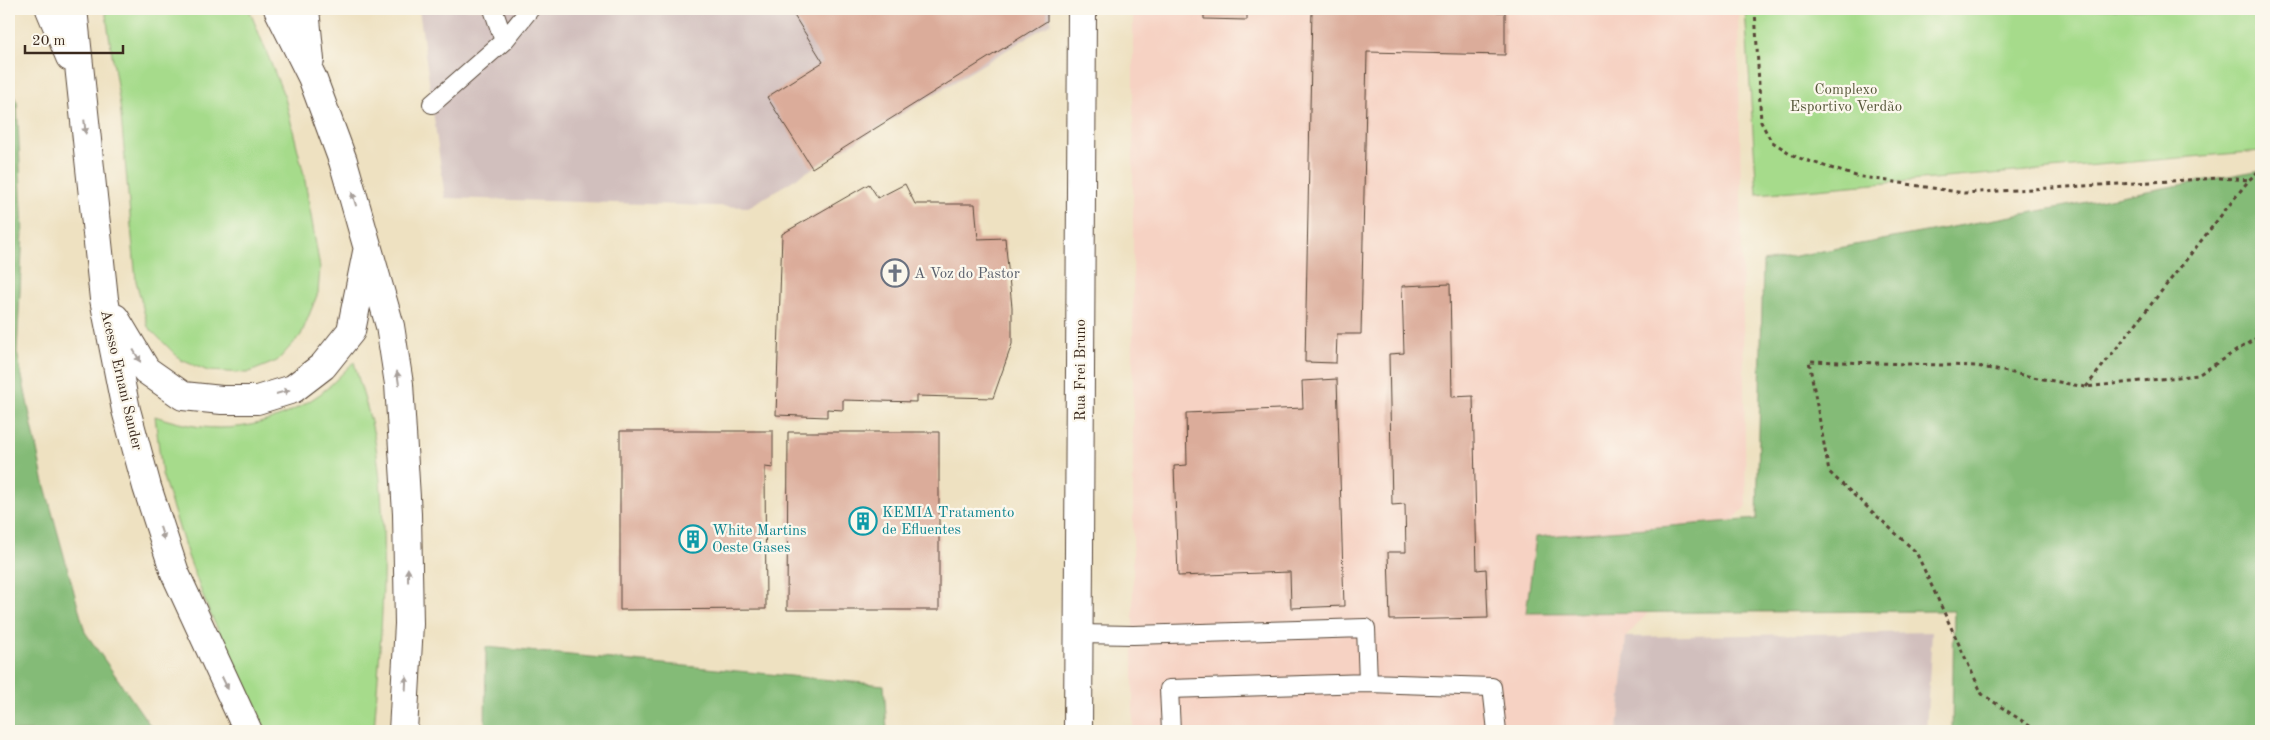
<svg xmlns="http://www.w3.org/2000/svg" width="2270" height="740" viewBox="0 0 2270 740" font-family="'Old Standard TT',serif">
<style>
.built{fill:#f6d2c3}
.industrial{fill:#d1bfbd}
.green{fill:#a6db8b;stroke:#708254}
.forest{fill:#84bb77;stroke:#60724a}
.building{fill:#dbac9a}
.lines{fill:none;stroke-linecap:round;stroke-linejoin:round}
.lane-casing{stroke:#564536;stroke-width:20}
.secondary-casing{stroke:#564536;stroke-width:30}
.highway-casing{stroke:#564536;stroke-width:30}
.path{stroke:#564536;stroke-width:3;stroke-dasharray:4 4;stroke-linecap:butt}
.lane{stroke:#fff;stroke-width:18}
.secondary{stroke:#fff;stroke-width:28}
.highway{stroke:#fff;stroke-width:28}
.oneway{fill:#a79f9a}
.labels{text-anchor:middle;stroke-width:4.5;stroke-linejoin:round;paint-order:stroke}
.park-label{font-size:15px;fill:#565639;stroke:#fbf7ec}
.worship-label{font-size:15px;fill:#5b616d;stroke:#fbf7ec;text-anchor:start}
.street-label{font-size:15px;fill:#3b2a1e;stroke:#fbf7ec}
.culture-label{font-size:15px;fill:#0d838f;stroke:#fbf7ec;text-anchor:start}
</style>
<rect width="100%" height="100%" fill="#fbf7ec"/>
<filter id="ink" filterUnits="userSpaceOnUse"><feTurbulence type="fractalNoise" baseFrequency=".02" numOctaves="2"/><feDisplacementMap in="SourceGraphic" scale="10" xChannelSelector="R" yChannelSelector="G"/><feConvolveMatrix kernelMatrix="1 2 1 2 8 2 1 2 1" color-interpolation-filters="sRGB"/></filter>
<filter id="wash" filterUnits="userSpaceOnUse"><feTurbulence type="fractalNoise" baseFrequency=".0096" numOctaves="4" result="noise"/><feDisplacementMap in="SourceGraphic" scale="20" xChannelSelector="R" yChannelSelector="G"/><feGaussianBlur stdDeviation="1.12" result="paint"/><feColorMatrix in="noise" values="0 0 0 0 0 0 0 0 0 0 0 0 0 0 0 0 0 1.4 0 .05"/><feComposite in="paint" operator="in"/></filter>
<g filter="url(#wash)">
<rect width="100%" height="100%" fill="#eee1c1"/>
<!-- built -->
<path class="built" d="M1133 9H1738L1746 506 1626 637 1618 731H1133Z"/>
<!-- industrial -->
<path class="industrial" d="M419 9H1051V23L749 207 445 198Z
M1932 632 1926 731H1618L1626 637Z"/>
<!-- green -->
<path class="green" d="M105 9H249L285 98 304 175 320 268 318 293 301 335 277 361 247 373 208 371 181 360 148 327 136 281 120 105Z
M1745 9H2261V151L1757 194Z
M354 362C361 390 372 418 376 447 390 541 381 636 374 731H266L208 609 188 556 162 474 155 416C215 437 267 431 320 394 332 385 343 372 354 362Z"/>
<!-- forest -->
<path class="forest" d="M9 87 17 102 23 231 17 352 43 479 85 632 154 731H9Z
M2261 170V731H1952L1954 611 1526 613 1536 537 1757 519 1763 262Z
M486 647 884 685 887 731H485Z"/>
<g id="blocks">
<!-- building -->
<path class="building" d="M790 9H1047V21L812 168 767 97 823 62Z
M1204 9H1247V20L1204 19Z
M1312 9 1505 12V55L1367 52 1361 334H1337L1336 363 1305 362Z
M869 184 878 198 905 184 915 204H975L978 239 1005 238 1012 307V344L993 398 916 396V402L843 400V410L827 409V417L776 415 782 234Z
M1450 284 1452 397 1473 396 1477 570 1486 569 1488 618 1390 620 1388 552H1406L1405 504 1392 505 1389 354 1404 353 1402 286Z
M1337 379 1344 606 1291 608 1290 572 1178 576 1174 466 1187 465 1186 413 1303 408 1302 381Z
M620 431H773V468L765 467 766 609 620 610Z
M788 432H939V610H787Z"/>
</g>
</g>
<g filter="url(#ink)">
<use href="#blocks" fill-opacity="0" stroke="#564536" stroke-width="1"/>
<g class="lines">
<!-- lane casing -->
<g class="lane-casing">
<path id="lane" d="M493 9 504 41
M432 104 504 41 530 9
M1079 634 1133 635 1366 628 1368 683
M1171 731 1169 689 1368 683 1492 687 1497 731"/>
</g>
<!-- secondary casing -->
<g class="secondary-casing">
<path id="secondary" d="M1078 731 1082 9"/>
</g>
<!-- highway casing -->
<g class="highway-casing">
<path id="highway" d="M50 9 70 57
M73 9 104 299 126 410 147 487 175 573 248 731
M278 9 312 77 343 161 390 326 399 384 407 514 409 624 403 731
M305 9 310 60
M115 318 146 370 183 396 222 400H257L293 389 323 366 351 331 367 252"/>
</g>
<!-- path -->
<path class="path" d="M1755 9 1761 122 1771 141 1796 157 1856 176 1964 193 2221 178 2249 180
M2086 387 2249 180 2261 169
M2037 731 1982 694 1916 552 1829 472 1809 361 1976 366 2085 387 2198 375 2261 335"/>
<!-- lane -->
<use href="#lane" class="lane"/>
<!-- secondary -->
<use href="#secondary" class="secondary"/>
<!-- highway -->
<use href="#highway" class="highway"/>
</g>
<!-- one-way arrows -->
<defs><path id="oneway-solid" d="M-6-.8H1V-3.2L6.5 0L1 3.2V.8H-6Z" transform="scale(1.25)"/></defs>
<g class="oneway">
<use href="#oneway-solid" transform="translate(85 127) rotate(84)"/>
<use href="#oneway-solid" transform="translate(354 199) rotate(-107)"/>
<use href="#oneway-solid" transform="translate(137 356) rotate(60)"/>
<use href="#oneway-solid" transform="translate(398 378) rotate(-98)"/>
<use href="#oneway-solid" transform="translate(283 392) rotate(-16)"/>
<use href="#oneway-solid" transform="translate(162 533) rotate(72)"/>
<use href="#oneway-solid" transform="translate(408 575) rotate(-91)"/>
<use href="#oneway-solid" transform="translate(225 683) rotate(64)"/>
<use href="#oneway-solid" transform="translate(406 683) rotate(-87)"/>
</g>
</g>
<!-- icons -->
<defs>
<g id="church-ring" transform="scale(1.4375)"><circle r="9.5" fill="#fbf7ec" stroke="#6b7280" stroke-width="1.5"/><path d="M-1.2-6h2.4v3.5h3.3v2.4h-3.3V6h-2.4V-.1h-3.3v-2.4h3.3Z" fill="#6b7280"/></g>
<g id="building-ring" transform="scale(1.4375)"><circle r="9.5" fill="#fbf7ec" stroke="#0f9aa8" stroke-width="1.5"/><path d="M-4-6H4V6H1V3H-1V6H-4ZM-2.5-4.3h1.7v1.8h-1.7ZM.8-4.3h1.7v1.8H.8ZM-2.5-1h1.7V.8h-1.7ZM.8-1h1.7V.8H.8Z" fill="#0f9aa8"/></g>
</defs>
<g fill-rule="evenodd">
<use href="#church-ring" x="895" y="273"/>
<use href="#building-ring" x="863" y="521"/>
<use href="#building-ring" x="693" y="539"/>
</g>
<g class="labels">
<!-- park labels -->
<g class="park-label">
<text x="1846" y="94">Complexo<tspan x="1846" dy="17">Esportivo Verdão</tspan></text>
</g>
<!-- worship labels -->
<g class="worship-label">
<text x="914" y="278">A Voz do Pastor</text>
</g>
<!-- street labels -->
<g class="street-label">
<text transform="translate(1080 370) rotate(-90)" y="5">Rua Frei Bruno</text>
<text transform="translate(122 380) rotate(77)" y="5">Acesso Ernani Sander</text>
</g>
<!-- culture labels -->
<g class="culture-label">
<text x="882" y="517">KEMIA Tratamento<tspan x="882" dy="17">de Efluentes</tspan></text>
<text x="712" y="535">White Martins<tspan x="712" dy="17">Oeste Gases</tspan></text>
</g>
</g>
<!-- margin -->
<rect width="2270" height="740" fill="none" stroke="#fbf7ec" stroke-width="30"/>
<!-- scale -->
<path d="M25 45v8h98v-8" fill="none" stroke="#3b2a1e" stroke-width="2.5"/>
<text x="32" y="45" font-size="15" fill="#3b2a1e" stroke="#fbf7ec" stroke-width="4" paint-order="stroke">20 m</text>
</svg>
